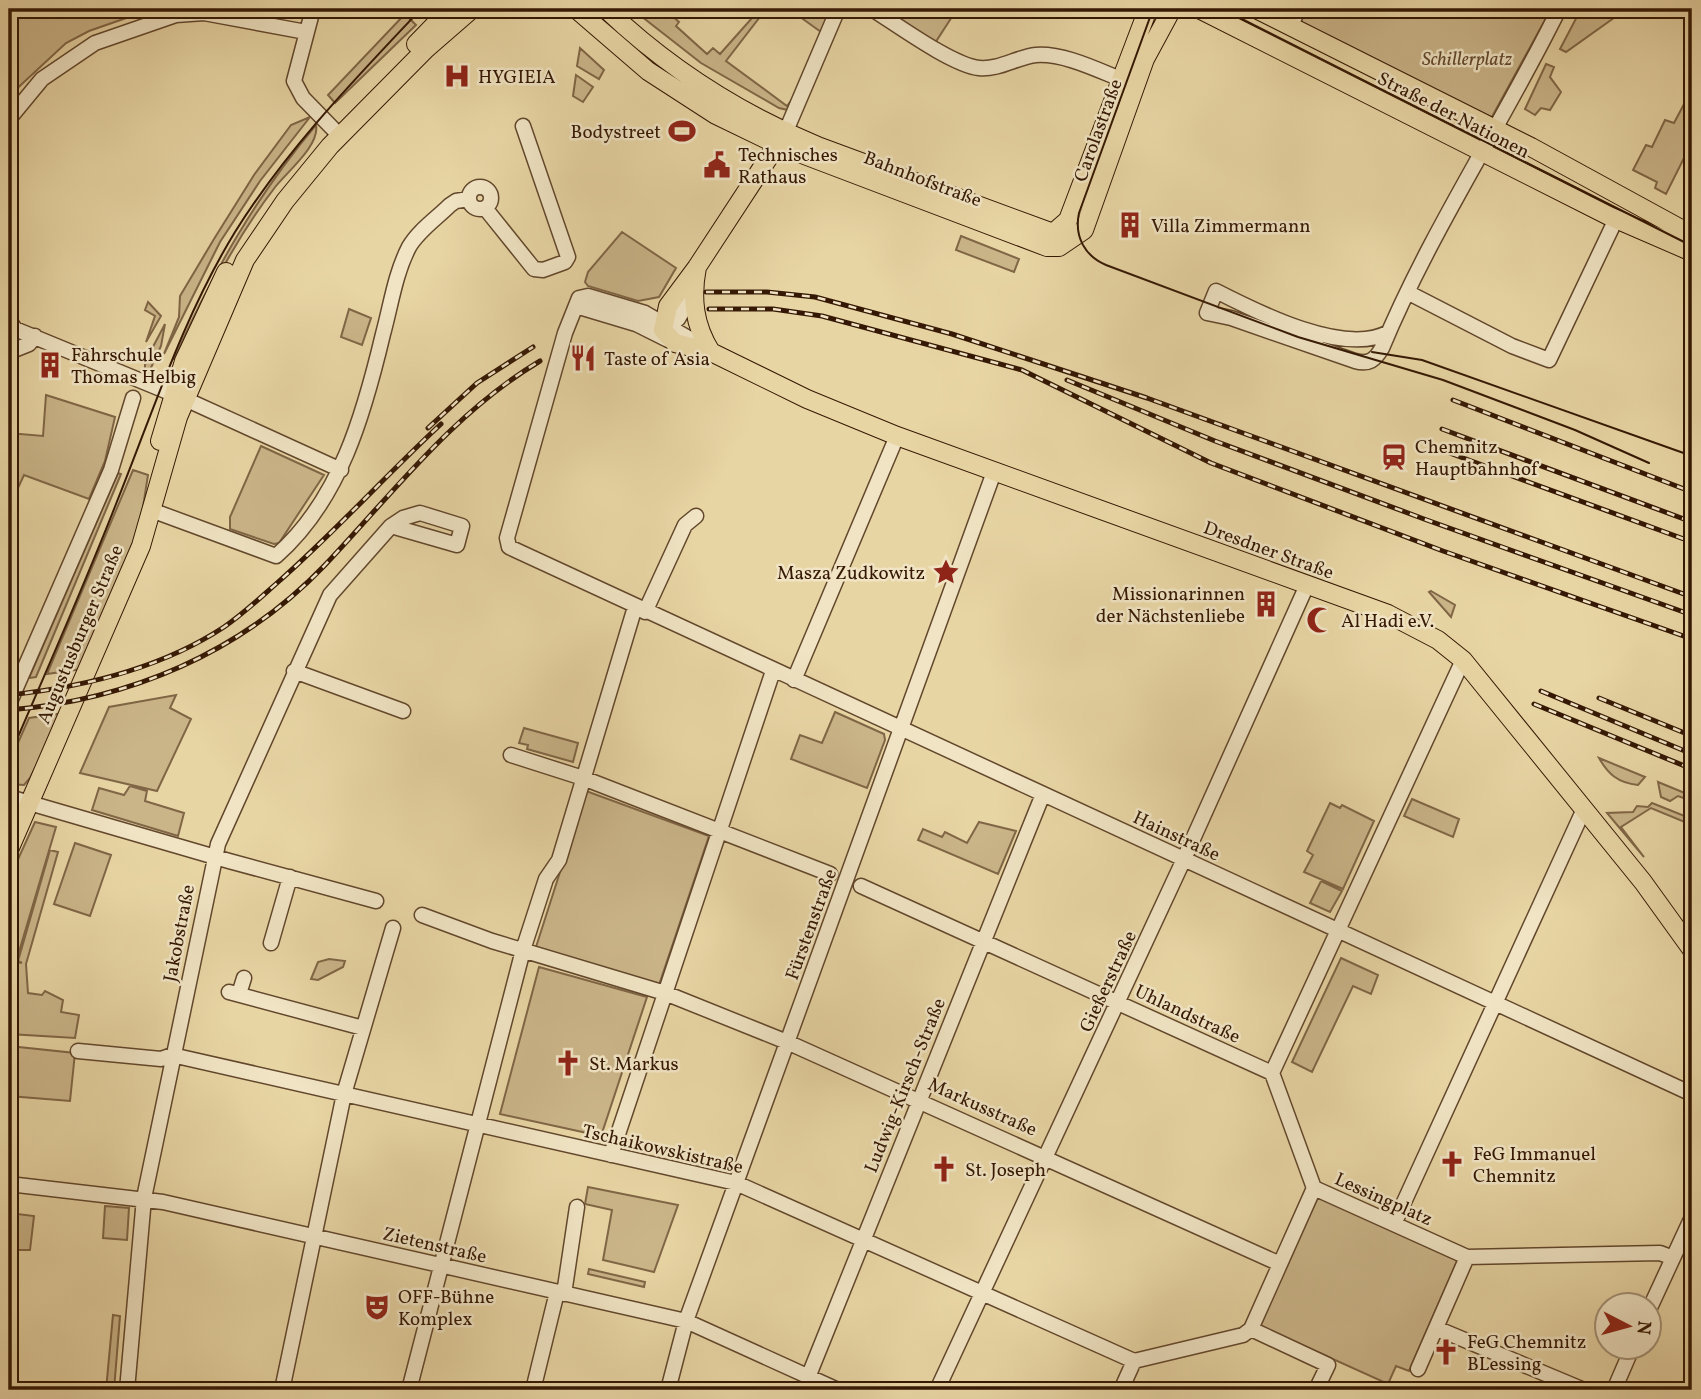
<svg xmlns="http://www.w3.org/2000/svg" width="1701" height="1399" viewBox="0 0 1701 1399" font-family="Vollkorn,serif">
<style>
.green{fill:#cab589;stroke:#806646;stroke-width:2}
.lines{fill:none;stroke-linecap:round;stroke-linejoin:round}
.minor-casing{stroke:#62472c;stroke-width:17}
.major-casing{stroke:#351804;stroke-width:20}
.minor{stroke:#f0e4c4;stroke-width:14}
.major{stroke:#e8d5a4;stroke-width:18}
.tram{stroke:#351804;stroke-width:2}
.rail-casing{stroke:#351804;stroke-width:5}
.rail{stroke:#f0e4c4;stroke-width:2.5;stroke-dasharray:8;stroke-linecap:butt}
.labels{text-anchor:middle;stroke-width:5;stroke-linejoin:round;paint-order:stroke}
.park-label{font-size:19px;font-style:italic;fill:#62472c;stroke:#f0e4c4}
.poi-label{font-size:19px;fill:#351804;stroke:#f0e4c4;text-anchor:start}
.street-label{font-size:19px;fill:#351804;stroke:#f0e4c4}
</style>
<rect width="100%" height="100%" fill="#e8d5a4"/>
<filter id="stains"><feTurbulence type="fractalNoise" baseFrequency=".00286" numOctaves="4"/><feColorMatrix values="0 0 0 0 .2 0 0 0 0 .09 0 0 0 0 .02 0 0 0 .5 -.17"/></filter>
<radialGradient id="worn" r=".72"><stop offset=".6" stop-color="#630" stop-opacity="0"/><stop offset="1" stop-color="#630" stop-opacity=".3"/></radialGradient>
<!-- green -->
<path class="green" d="M9 9H152L89 31 66 43 9 96Z
M632 9 657 11 664 9 679 22 676 26 707 54 713 48 720 54 760 9H766L726 61 787 106 799 90 788 110 779 108 701 63Z
M789 9H830L821 32Z
M882 9H957L935 43Z
M1302 9H1551L1487 126 1294 23Z
M1581 9H1610L1618 15 1566 52 1560 49Z
M1664 9H1692V22Z
M405 14 416 25 335 103 328 95Z
M580 48 604 70 599 79 577 66Z
M1546 64 1554 67 1550 77 1561 92 1550 110 1541 108 1535 115 1525 109Z
M576 75 593 87 583 102 573 96Z
M1692 89V142L1666 194 1655 188 1657 182 1633 170 1646 145 1652 147 1665 120 1674 123Z
M310 117 260 181 220 242 164 354 179 317 180 296 214 239 254 175 291 125Z
M316 125C320 145 288 171 276 186 234 240 206 298 178 360L174 359C212 274 256 196 316 125Z
M622 232 676 268 659 297 638 301 588 286 585 282 588 272Z
M961 236 1019 259 1014 272 956 250Z
M148 302 161 316 146 342 155 316 145 310Z
M349 309 371 318 362 345 341 337Z
M165 324 161 346 149 372 145 371V362Z
M46 395 115 417 105 461 89 499 24 475 9 507V433L43 436Z
M261 446 324 475 279 543 274 544 230 529V517Z
M133 470 148 475 140 526 82 669 47 674Z
M118 473 121 474 36 677 29 678Z
M1431 591 1455 605 1451 617 1429 592Z
M176 695 170 708 191 719 157 791 80 773 109 707Z
M835 712 884 734 885 740 867 788 791 759 800 735 822 743Z
M64 713 30 778 24 785 9 784V763L29 718Z
M524 728 578 743 573 762 527 749 528 745 519 743Z
M1599 758 1645 777 1638 785C1618 783 1608 774 1599 758Z
M1658 782 1692 796V801L1678 796 1670 801 1661 797Z
M130 786 147 791 145 801 184 813 178 836 92 810 99 788 124 795Z
M586 791 709 836 659 985 536 947Z
M1412 799 1459 819 1453 837 1404 816Z
M1330 803 1340 808 1342 805 1374 821 1343 889 1304 872 1313 855 1307 851Z
M1652 803 1692 819V825L1651 808 1621 827 1644 857 1607 813 1633 812 1637 806 1648 807Z
M35 822 56 827 16 962 22 963 18 961 50 850 58 852 26 964 28 993 42 995 45 991 63 1000 61 1012 79 1015 75 1038 9 1034V879Z
M979 822 1016 831 998 874 918 840 923 829 942 837 945 832 967 843Z
M75 843 111 855 90 916 54 904Z
M1321 881 1342 891 1330 912 1310 903Z
M1341 958 1378 975 1371 994 1353 986 1312 1072 1292 1062Z
M329 959 345 961 343 967 318 980 311 979 318 962Z
M539 967 647 997 601 1136 500 1114Z
M9 1046 75 1053 70 1101 9 1096Z
M588 1187 678 1205 654 1272 603 1260 612 1210 585 1204Z
M1318 1196 1458 1259 1409 1371 1396 1366 1388 1384 1260 1326Z
M105 1206 129 1208 127 1240 103 1238Z
M9 1213 34 1216 30 1250H9Z
M589 1269 645 1282 644 1287 588 1274Z
M113 1315 120 1316 114 1390H106Z"/>
<g class="lines">
<!-- minor casing -->
<g class="minor-casing">
<path id="minor" d="M313 9 294 81 303 98 340 136
M872 9C896 24 952 65 979 68 999 70 1017 57 1036 55 1066 53 1101 72 1128 82
M1290 26 1299 9
M9 119 42 79 95 43 176 15 204 13 306 32
M786 131 838 9
M469 198a11 11 0 1 1 22 0a11 11 0 1 1-22 0Z
M485 208 534 269 543 270 565 262 568 257 523 126
M1409 293 1512 346 1549 360 1616 219
M576 306 636 324 670 341
M9 320 15 329 185 399 341 470
M663 325 678 319 694 291
M1389 332C1345 357 1257 312 1216 291L1207 313 1231 318 1355 361C1369 365 1375 360 1382 348 1431 230 1503 123 1559 9
M706 348 645 313 588 296 579 298 565 333 507 538 509 547 1692 1094
M9 352 29 344 35 336
M151 510 276 556C340 500 364 414 383 334 391 305 395 274 409 247 418 231 437 218 450 205L456 201 469 199
M645 612 685 525 696 516
M294 671 403 711
M794 680 897 436
M9 704 111 470 133 398
M511 755 583 778 830 874
M9 797 229 861 376 901
M861 886 1272 1073 1314 1188
M422 915 492 941 665 993 787 1042 1280 1264
M271 943 290 877
M229 992 363 1028
M239 994 244 978
M78 1051 161 1059 172 1055 736 1183 1134 1361 1243 1335 1251 1329
M1272 1073 1463 660
M611 1155 773 671
M9 1184 163 1202 686 1321 838 1390
M1314 1188 1467 1257
M1394 1224 1584 809
M1467 1257 1660 1253 1673 1258
M564 1294 577 1207
M1648 1312 1692 1217
M1436 1328 1584 1390
M1251 1329 1314 1188
M1251 1329 1328 1365 1316 1390
M1418 1369 1467 1257
M127 1390 144 1198 218 844 330 595 391 526 403 518 420 513 462 526 457 545 391 526
M282 1390 344 1094 393 928
M409 1390 523 950 546 879 559 860 635 607
M533 1390 557 1292
M668 1390 686 1321 994 472
M803 1390 1043 794
M937 1390 1184 859 1307 585
M1121 1390 1134 1361
M1614 1390 1633 1346"/>
</g>
<!-- major casing -->
<g class="major-casing">
<path id="major" d="M576 9 648 71 716 115 778 145 1047 247H1059L1084 230 1145 59 1172 9
M606 9C668 68 740 114 820 147L1053 233 1068 220 1148 9
M1199 9 1609 216 1692 252
M1256 9 1531 147 1692 235
M416 44 450 9
M786 131 697 267 668 306 663 330 675 343 711 352 807 399 897 436 1388 614 1438 640 1463 660 1643 882 1692 950
M697 267C691 298 694 325 711 352
M160 441 184 361 226 272
M9 850 141 546 178 417 245 260 285 201 330 146 426 49 472 9"/>
</g>
<!-- minor -->
<use href="#minor" class="minor"/>
<!-- major -->
<use href="#major" class="major"/>
<!-- tram -->
<path class="tram" d="M1153 9 1079 213C1074 237 1085 256 1106 265L1298 337 1443 380 1575 430 1649 463
M1222 9 1692 246
M1372 352 1422 360 1692 456
M9 758C45 673 83 589 116 504 153 412 183 317 235 232 287 149 354 80 421 9"/>
<!-- rail casing -->
<g class="rail-casing">
<path id="rail" d="M706 292H767L815 297 952 334 1147 398 1692 597
M709 309H773L822 316 1022 370 1211 463 1443 551 1692 639
M1067 380 1215 441 1424 519 1692 615
M1453 400 1692 492
M428 428 477 383 533 347
M1442 429 1692 522
M1436 448 1692 542
M1541 691 1692 754
M9 695C84 687 160 669 224 627 243 614 260 598 277 583 334 533 385 476 441 424
M1599 698 1692 736
M1534 704 1692 769
M9 710C129 700 241 653 325 565 394 492 453 413 540 361"/>
</g>
<!-- rail -->
<use href="#rail" class="rail"/>
</g>
<!-- icons -->
<defs>
<g id="hospital-bare" transform="scale(2.1)"><path d="M-5-5h3v3.5h4V-5h3V5h-3V1.5h-4V5h-3Z" fill="#8f2418" stroke="#f0e4c4" stroke-width="2.5" paint-order="stroke"/></g>
<g id="stadium-bare" transform="scale(2.1)"><path d="M0-5a6.5 5 0 1 0 0 10a6.5 5 0 1 0 0-10ZM-3.5-1.8h7v3.6h-7Z" fill="#8f2418" stroke="#f0e4c4" stroke-width="2.5" paint-order="stroke"/></g>
<g id="civic-bare" transform="scale(2.1)"><path d="M-.6-6.5H3V-4.5H.6V-3L4-1V1h2V6H-6V1h2V-1L-.6-3ZM-1.2 2.5V6h2.4V2.5Z" fill="#8f2418" stroke="#f0e4c4" stroke-width="2.5" paint-order="stroke"/></g>
<g id="building-bare" transform="scale(2.1)"><path d="M-4-6H4V6H1V3H-1V6H-4ZM-2.5-4.3h1.7v1.8h-1.7ZM.8-4.3h1.7v1.8H.8ZM-2.5-1h1.7V.8h-1.7ZM.8-1h1.7V.8H.8Z" fill="#8f2418" stroke="#f0e4c4" stroke-width="2.5" paint-order="stroke"/></g>
<g id="restaurant-bare" transform="scale(2.1)"><path d="M-5-6h1v4h1v-4h1v4h1v-4h1v5L-1.5 .5V6h-2V.5L-5-1ZM5-6V6H3V1.5H1.5Q1.5-4 5-6Z" fill="#8f2418" stroke="#f0e4c4" stroke-width="2.5" paint-order="stroke"/></g>
<g id="station-bare" transform="scale(2.1)"><path d="M-3-6H3Q5-6 5-4V2Q5 4 3 4L4.5 6H3L1.5 4h-3L-3 6H-4.5L-3 4Q-5 4-5 2V-4Q-5-6-3-6ZM-3.5-4v3h7v-3ZM-3.5 1v1.5H-2V1ZM2 1v1.5H3.5V1Z" fill="#8f2418" stroke="#f0e4c4" stroke-width="2.5" paint-order="stroke"/></g>
<g id="sight-bare" transform="scale(2.1)"><path d="M0-6L1.8-2.2L6-1.7L2.9 1.2L3.7 5.4L0 3.3L-3.7 5.4L-2.9 1.2L-6-1.7L-1.8-2.2Z" fill="#8f2418" stroke="#f0e4c4" stroke-width="2.5" paint-order="stroke"/></g>
<g id="mosque-bare" transform="scale(2.1)"><path d="M3.5-4.9A6 6 0 1 0 3.5 4.9A5 5 0 1 1 3.5-4.9Z" fill="#8f2418" stroke="#f0e4c4" stroke-width="2.5" paint-order="stroke"/></g>
<g id="church-bare" transform="scale(2.1)"><path d="M-1.2-6h2.4v3.5h3.3v2.4h-3.3V6h-2.4V-.1h-3.3v-2.4h3.3Z" fill="#8f2418" stroke="#f0e4c4" stroke-width="2.5" paint-order="stroke"/></g>
<g id="theatre-bare" transform="scale(2.1)"><path d="M-5-5.5Q0-4 5-5.5V0Q5 5 0 6Q-5 5-5 0ZM-3.3-2.5H-1v1.5H-3.3ZM1-2.5H3.3v1.5H1ZM-2.8 1Q0 5.5 2.8 1Z" fill="#8f2418" stroke="#f0e4c4" stroke-width="2.5" paint-order="stroke"/></g>
</defs>
<g fill-rule="evenodd">
<use href="#hospital-bare" x="457" y="76"/>
<use href="#stadium-bare" x="682" y="131"/>
<use href="#civic-bare" x="717" y="165"/>
<use href="#building-bare" x="1130" y="225"/>
<use href="#restaurant-bare" x="583" y="358"/>
<use href="#building-bare" x="50" y="365"/>
<use href="#station-bare" x="1394" y="457"/>
<use href="#sight-bare" x="946" y="572"/>
<use href="#building-bare" x="1266" y="604"/>
<use href="#mosque-bare" x="1320" y="620"/>
<use href="#church-bare" x="568" y="1063"/>
<use href="#church-bare" x="1452" y="1164"/>
<use href="#church-bare" x="944" y="1169"/>
<use href="#theatre-bare" x="377" y="1307"/>
<use href="#church-bare" x="1446" y="1352"/>
</g>
<g class="labels">
<!-- park labels -->
<g class="park-label">
<text x="1467" y="65">Schillerplatz</text>
</g>
<!-- poi labels -->
<g class="poi-label">
<text x="478" y="83">HYGIEIA</text>
<text x="661" y="138" text-anchor="end">Bodystreet</text>
<text x="738" y="161">Technisches<tspan x="738" dy="22">Rathaus</tspan></text>
<text x="1151" y="232">Villa Zimmermann</text>
<text x="71" y="361">Fahrschule<tspan x="71" dy="22">Thomas Helbig</tspan></text>
<text x="604" y="365">Taste of Asia</text>
<text x="1415" y="453">Chemnitz<tspan x="1415" dy="22">Hauptbahnhof</tspan></text>
<text x="925" y="579" text-anchor="end">Masza Zudkowitz</text>
<text x="1245" y="600" text-anchor="end">Missionarinnen<tspan x="1245" dy="22">der Nächstenliebe</tspan></text>
<text x="1341" y="627">Al Hadi e.V.</text>
<text x="589" y="1070">St. Markus</text>
<text x="1473" y="1160">FeG Immanuel<tspan x="1473" dy="22">Chemnitz</tspan></text>
<text x="965" y="1176">St. Joseph</text>
<text x="398" y="1303">OFF-Bühne<tspan x="398" dy="22">Komplex</tspan></text>
<text x="1467" y="1348">FeG Chemnitz<tspan x="1467" dy="22">BLessing</tspan></text>
</g>
<!-- street labels -->
<g class="street-label">
<text transform="translate(1454 114) rotate(27)" y="7">Straße der Nationen</text>
<text transform="translate(1097 130) rotate(-70)" y="7">Carolastraße</text>
<text transform="translate(923 178) rotate(21)" y="7">Bahnhofstraße</text>
<text transform="translate(1269 549) rotate(20)" y="7">Dresdner Straße</text>
<text transform="translate(79 634) rotate(-67)" y="7">Augustusburger Straße</text>
<text transform="translate(1177 835) rotate(25)" y="7">Hainstraße</text>
<text transform="translate(810 924) rotate(-70)" y="7">Fürstenstraße</text>
<text transform="translate(178 933) rotate(-79)" y="7">Jakobstraße</text>
<text transform="translate(1107 981) rotate(-65)" y="7">Gießerstraße</text>
<text transform="translate(1188 1013) rotate(25)" y="7">Uhlandstraße</text>
<text transform="translate(904 1085) rotate(-68)" y="7">Ludwig-Kirsch-Straße</text>
<text transform="translate(983 1106) rotate(24)" y="7">Markusstraße</text>
<text transform="translate(663 1148) rotate(13)" y="7">Tschaikowskistraße</text>
<text transform="translate(1384 1198) rotate(24)" y="7">Lessingplatz</text>
<text transform="translate(435 1244) rotate(13)" y="7">Zietenstraße</text>
</g>
</g>
<!-- margin -->
<rect width="1701" height="1399" fill="none" stroke="#e8d5a4" stroke-width="35"/>
<rect x="10" y="10" width="1680" height="1378" fill="none" stroke="#351804" stroke-width="3.5"/>
<rect x="18" y="18" width="1666" height="1364" fill="none" stroke="#351804" stroke-width="2"/>
<!-- north arrow -->
<g transform="translate(1628 1326) rotate(96)"><circle r="33" fill="#f0e4c4" stroke="#a59277" stroke-width="2"/>
<path d="M0-5L12 26L0 18L-12 26Z" fill="#8f2418"/>
<text y="-10" font-size="19" font-weight="bold" text-anchor="middle" fill="#351804">N</text>
</g>
<rect width="100%" height="100%" filter="url(#stains)"/>
<rect width="100%" height="100%" fill="url(#worn)"/>
</svg>
